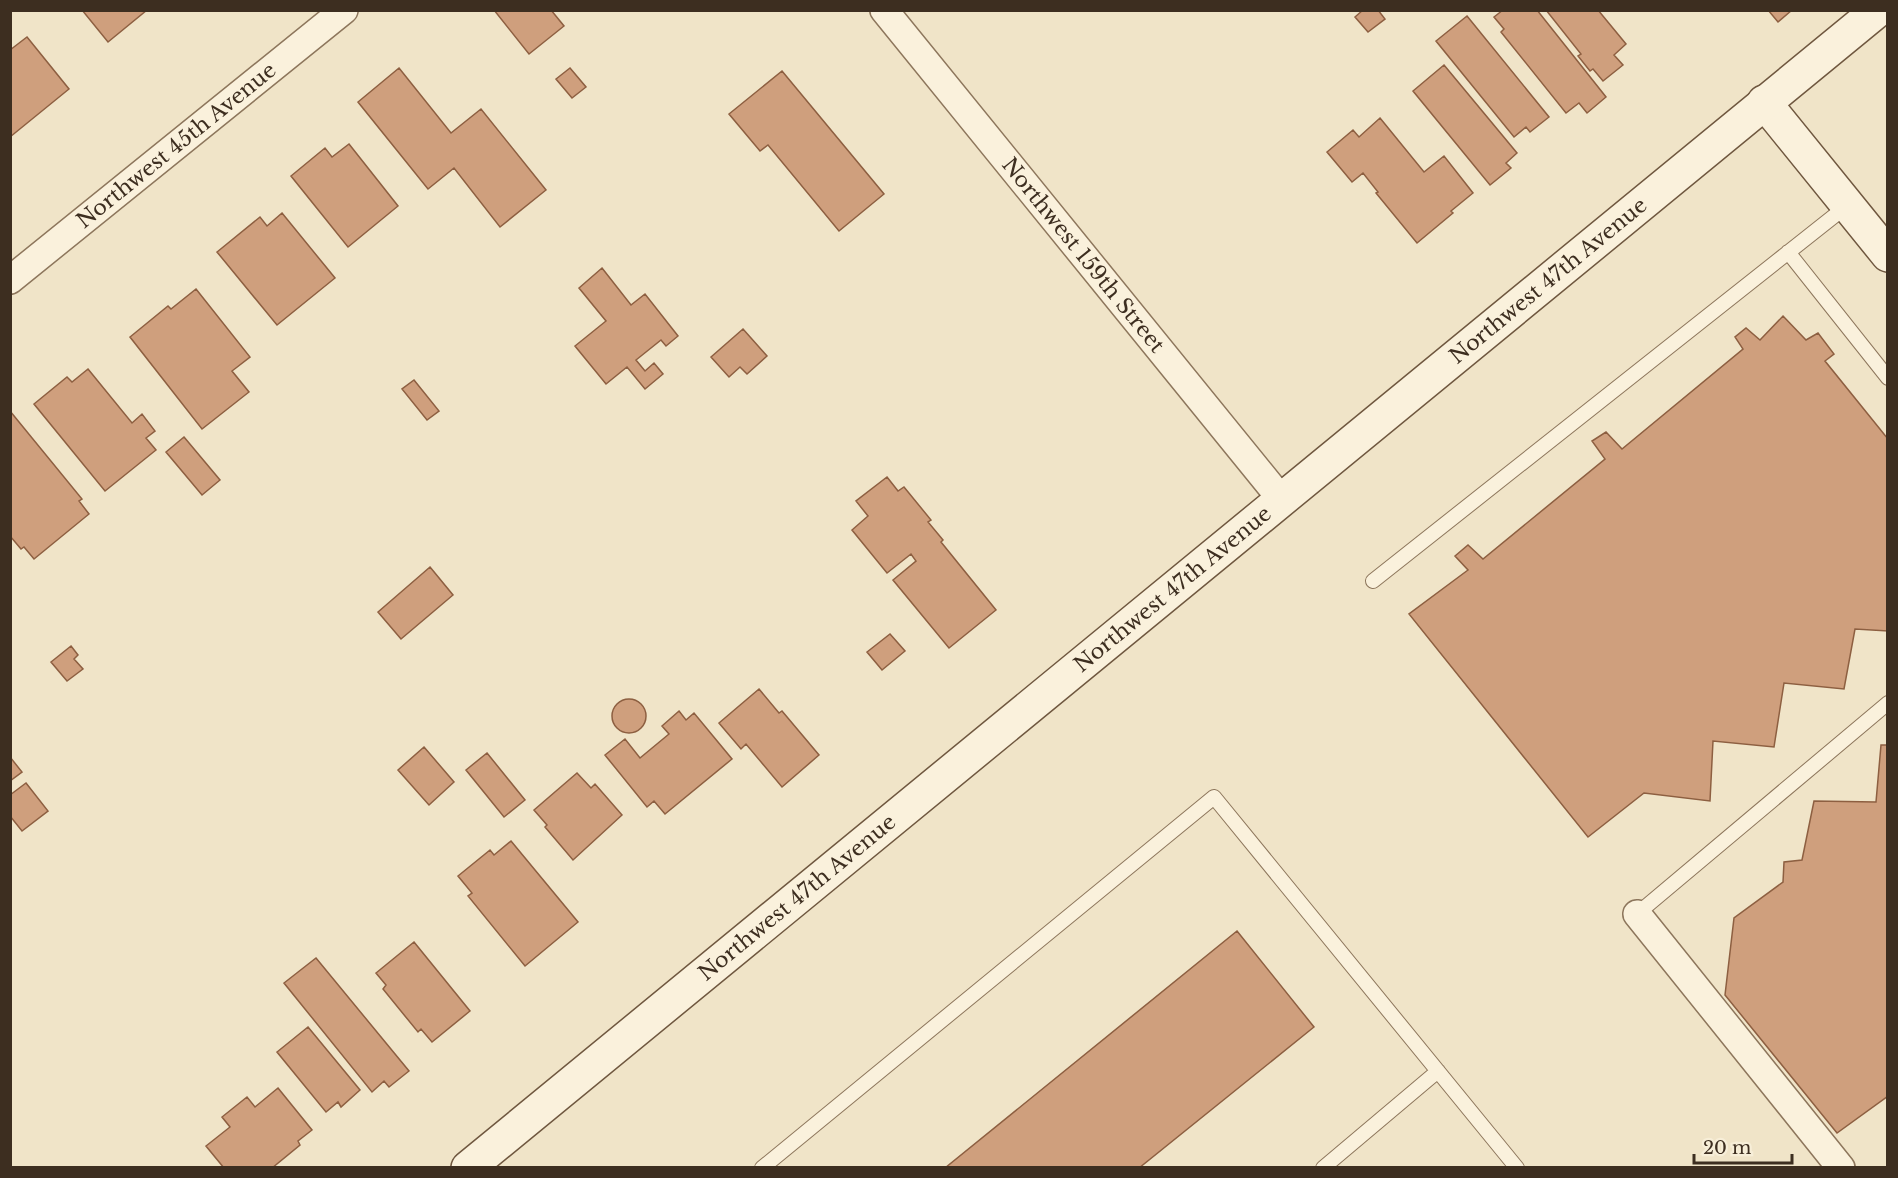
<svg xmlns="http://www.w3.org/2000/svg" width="1898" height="1178" viewBox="0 0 1898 1178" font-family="'Libre Baskerville',serif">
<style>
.building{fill:#cf9f7d;stroke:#8d5f41;stroke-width:1.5}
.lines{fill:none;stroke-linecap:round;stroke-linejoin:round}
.lane-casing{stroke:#8d765c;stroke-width:16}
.street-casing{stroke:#8d765c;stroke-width:30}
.secondary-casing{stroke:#6f573f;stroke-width:36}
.lane{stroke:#faf1dc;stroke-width:14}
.street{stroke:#faf1dc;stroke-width:27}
.secondary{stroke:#faf1dc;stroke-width:33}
.labels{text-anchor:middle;stroke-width:4.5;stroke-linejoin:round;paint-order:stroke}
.street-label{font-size:21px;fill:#3d2e20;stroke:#f7eed8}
</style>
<rect width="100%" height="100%" fill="#f0e4c8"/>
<!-- building -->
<path class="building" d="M82 10H147L108 42Z
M494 10H551L564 26 529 54Z
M1363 10H1378L1385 19 1368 32 1355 17Z
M1503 10H1537L1606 97 1587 113 1579 103 1566 113 1501 32 1504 29 1494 17Z
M1546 10H1598L1626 44 1614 55 1623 65 1603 81 1593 69 1590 71 1578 56 1581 54Z
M1768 10H1792L1778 22Z
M1467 16 1549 117 1530 132 1526 127 1514 137 1436 41Z
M27 37 69 89 10 137V50Z
M1444 65 1517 153 1506 163 1511 168 1490 185 1413 91Z
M399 68 451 133 481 109 546 190 500 227 454 168 428 189 358 102Z
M570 68 586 87 572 98 556 79Z
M782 71 884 194 839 231 768 145 760 151 729 114Z
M1380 118 1424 172 1444 156 1473 193 1451 211 1453 213 1417 243 1376 193 1378 192 1363 173 1352 182 1327 152 1353 130 1359 137Z
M349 144 398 206 348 247 291 176 325 148 332 157Z
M282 213 335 278 277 325 217 252 260 217 267 226Z
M602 268 631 305 645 294 678 336 666 346 661 340 636 360 645 371 654 363 663 374 645 389 627 367 606 384 575 346 606 321 579 288Z
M196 289 250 357 232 371 249 392 202 429 130 337 168 306 171 309Z
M1783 316 1806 340 1818 333 1834 354 1825 361 1888 439V631L1855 629 1844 689 1784 683 1774 747 1713 741 1710 801 1644 793 1588 837 1409 614 1468 570 1455 556 1468 545 1483 559 1605 459 1592 441 1606 432 1622 449 1743 349 1735 337 1746 328 1760 340Z
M743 329 767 356 747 374 740 367 729 377 711 357Z
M88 369 132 423 142 414 155 431 146 438 156 450 105 491 34 404 67 377 72 382Z
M414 380 439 411 427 420 402 389Z
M10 411 82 499 79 501 89 514 34 559 24 547 21 549 10 536Z
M184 437 220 480 202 495 166 452Z
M887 477 898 491 904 487 931 520 928 522 943 540 941 542 996 610 949 648 893 580 916 561 911 554 887 573 852 530 868 516 856 501Z
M430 567 453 595 401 639 378 612Z
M890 634 905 651 882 670 867 652Z
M71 646 78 655 74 659 83 669 67 681 51 662Z
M759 689 779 713 782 711 819 755 782 787 746 744 741 749 719 723Z
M612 716a17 17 0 1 1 34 0a17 17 0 1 1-34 0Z
M679 711 686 720 694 713 732 759 665 814 654 801 647 807 605 755 625 739 640 758 669 734 662 726Z
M1881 745H1888V1096L1837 1133 1725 995 1734 918 1783 882 1784 862 1802 860 1814 801 1876 802Z
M424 747 454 782 429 805 398 770Z
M487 753 525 800 504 817 466 770Z
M10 757 22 772 10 781Z
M577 773 591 788 595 784 622 815 573 860 545 827 547 825 534 810Z
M26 783 48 811 22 831 10 816V795Z
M511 841 578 922 525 966 468 896 472 893 458 876 490 850 494 855Z
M1237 931 1314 1027 1139 1168H945Z
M414 942 470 1011 432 1042 421 1029 418 1032 383 989 386 985 376 973Z
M316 958 409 1071 389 1087 384 1081 372 1092 284 983Z
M308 1027 360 1090 341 1107 338 1102 326 1112 277 1052Z
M278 1088 312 1130 298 1141 300 1145 272 1168H224L206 1146 230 1127 222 1117 247 1097 255 1107Z"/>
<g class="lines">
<!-- lane casing -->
<g class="lane-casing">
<path id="lane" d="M1788 252 1888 378
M1373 581 1848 205
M1637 914 1888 703
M762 1168 1214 797 1517 1168
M1323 1168 1438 1071"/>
</g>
<!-- street casing -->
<g class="street-casing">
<g id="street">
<path id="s1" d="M884 10 1282 500"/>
<path id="s2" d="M10 280 344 10"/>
<path d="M1637 914 1841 1168"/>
</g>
</g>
<!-- secondary casing -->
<g class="secondary-casing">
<g id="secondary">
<path d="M1764 102 1888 255"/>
<path id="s3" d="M468 1168 1878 10"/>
</g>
</g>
<!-- lane -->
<use href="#lane" class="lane"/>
<!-- street -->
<use href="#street" class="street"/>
<!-- secondary -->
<use href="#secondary" class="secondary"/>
</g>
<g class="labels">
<!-- street labels -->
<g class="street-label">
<text dy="7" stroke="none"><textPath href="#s2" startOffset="214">Northwest 45th Avenue</textPath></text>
<text dy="7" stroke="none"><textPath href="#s1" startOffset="316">Northwest 159th Street</textPath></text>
<text dy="7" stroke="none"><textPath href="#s3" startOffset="1398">Northwest 47th Avenue</textPath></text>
<text dy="7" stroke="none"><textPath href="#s3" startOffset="912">Northwest 47th Avenue</textPath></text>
<text dy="7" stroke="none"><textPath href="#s3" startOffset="426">Northwest 47th Avenue</textPath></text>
</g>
</g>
<!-- border -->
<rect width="1898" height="1178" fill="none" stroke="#3d2e20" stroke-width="24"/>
<!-- scale -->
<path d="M1694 1154v9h98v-9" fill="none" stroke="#3d2e20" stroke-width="3"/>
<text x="1703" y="1154" font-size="18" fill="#3d2e20" stroke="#f7eed8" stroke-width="4.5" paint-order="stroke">20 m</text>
</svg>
